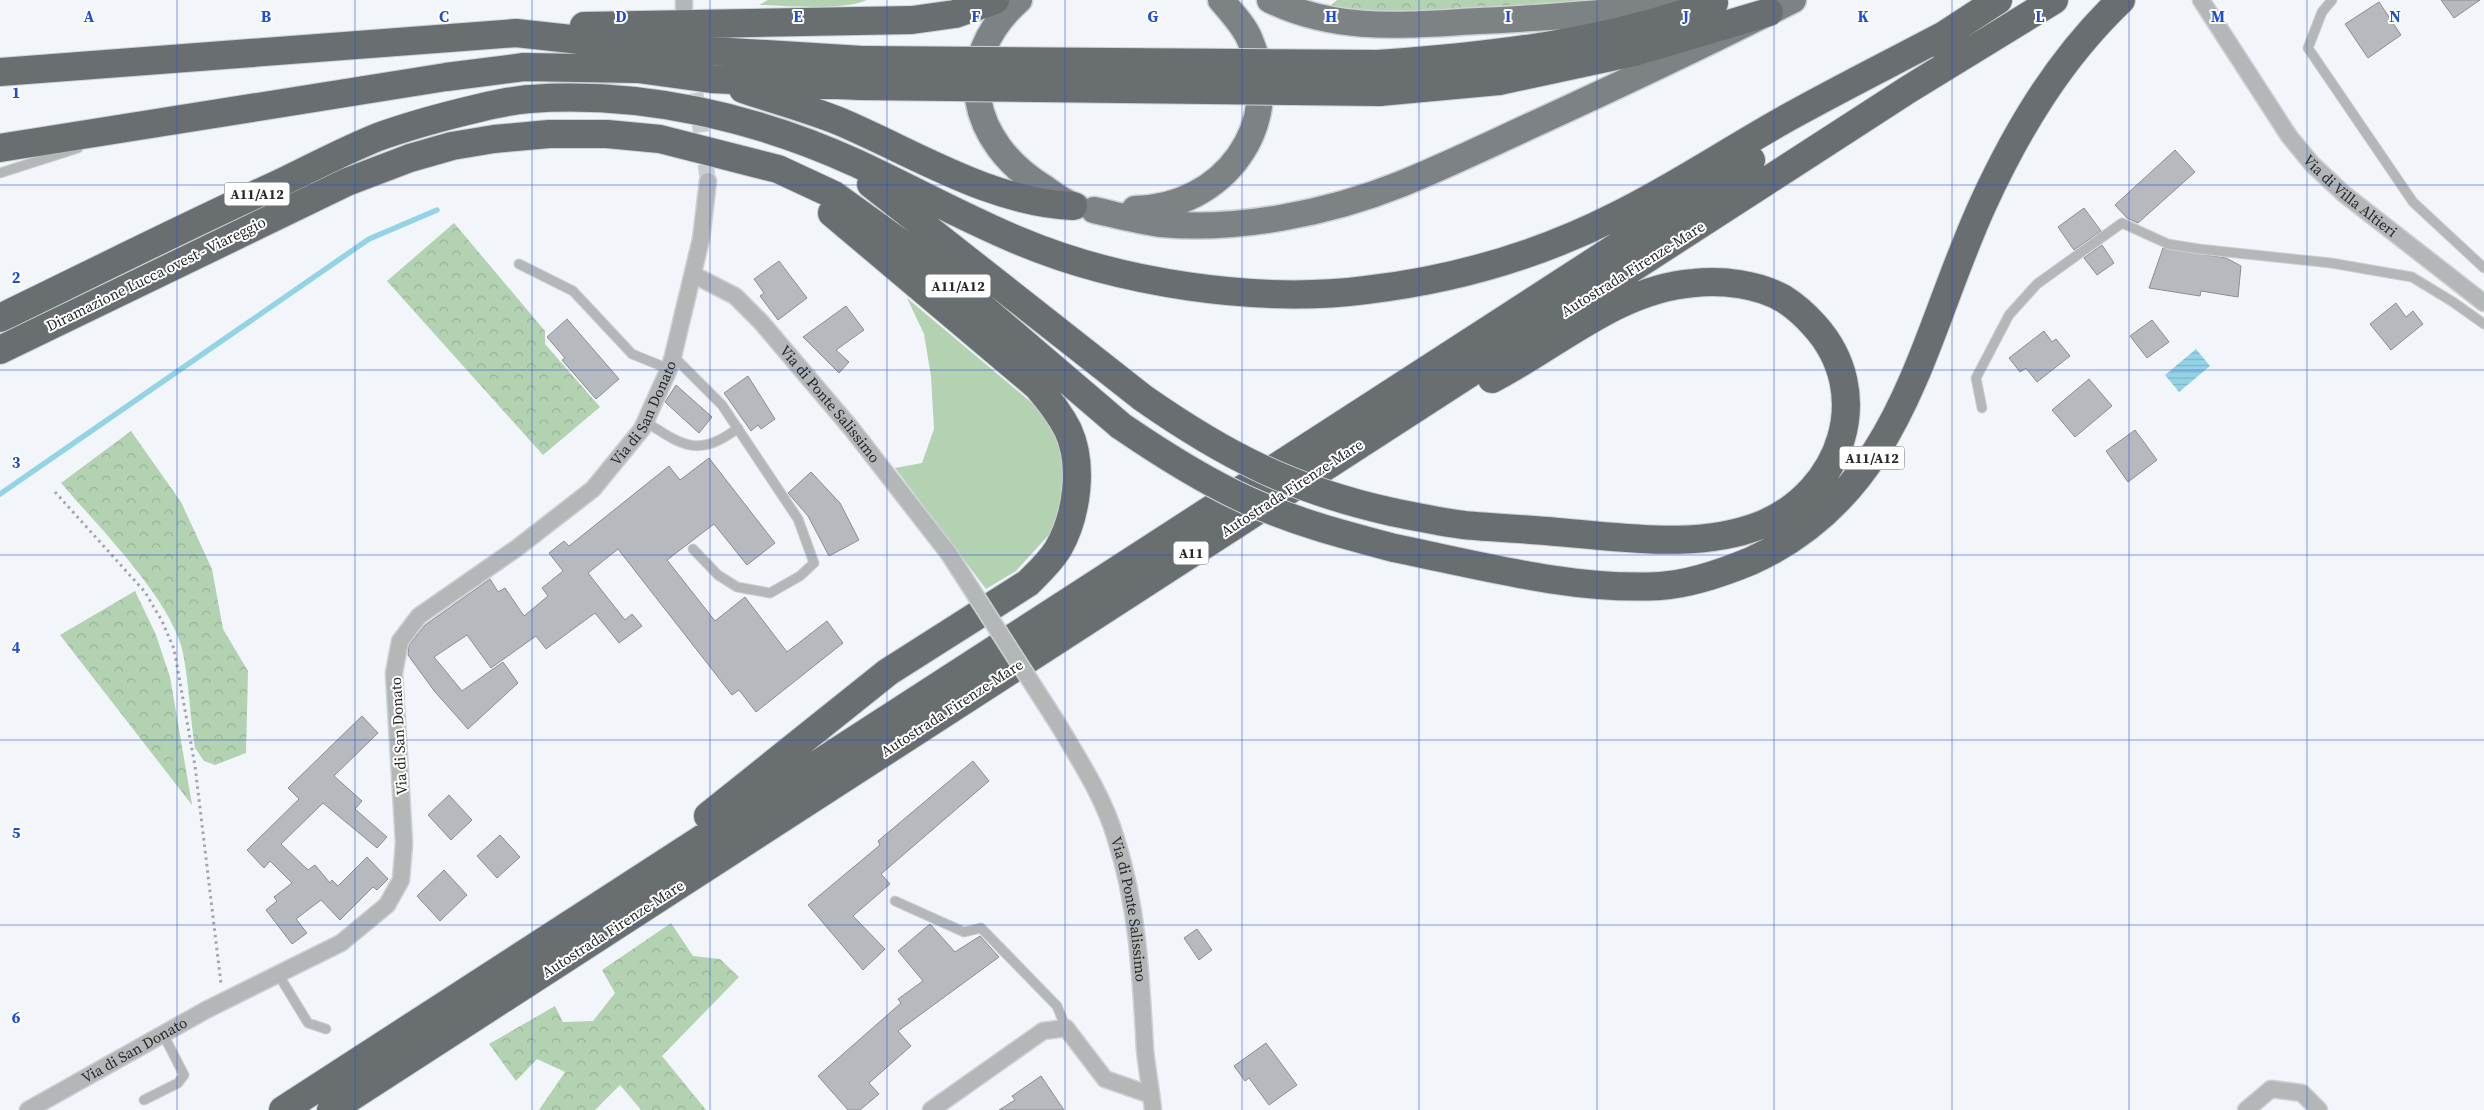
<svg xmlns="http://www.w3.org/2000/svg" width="2484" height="1110" viewBox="0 0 2484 1110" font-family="'Source Serif 4',serif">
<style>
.grass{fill:#b2d2b1}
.forest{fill:url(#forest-crowns)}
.water{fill:url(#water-rules)}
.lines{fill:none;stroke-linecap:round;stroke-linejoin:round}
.stream{stroke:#94d3e6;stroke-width:5.5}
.building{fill:#b6b9be;stroke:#8b8e93}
.street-tunnel{stroke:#c9cdd1;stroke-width:16;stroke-dasharray:16 8;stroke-linecap:butt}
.lane-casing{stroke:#cdd1d5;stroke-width:11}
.street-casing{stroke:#cdd1d5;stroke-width:19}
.primary-casing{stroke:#cdd1d5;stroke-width:29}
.highway-casing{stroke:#cdd1d5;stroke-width:30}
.path{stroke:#a2a5a9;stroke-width:3;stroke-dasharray:2.5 4;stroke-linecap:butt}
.lane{stroke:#b4b7b7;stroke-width:9}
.street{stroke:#b4b7b7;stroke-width:16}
.primary{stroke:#7d8284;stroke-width:26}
.highway{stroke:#696f71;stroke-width:28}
.street-bridge-casing{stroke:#cdd1d5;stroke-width:19;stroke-linecap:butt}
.highway-bridge-casing{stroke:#cdd1d5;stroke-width:30;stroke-linecap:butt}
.street-bridge{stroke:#b4b7b7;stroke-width:16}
.highway-bridge{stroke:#696f71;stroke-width:28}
.grid{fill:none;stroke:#1d4ed8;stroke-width:1;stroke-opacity:0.55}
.labels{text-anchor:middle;stroke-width:4;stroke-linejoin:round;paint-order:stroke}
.shield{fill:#fff;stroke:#68686a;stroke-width:1}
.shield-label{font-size:14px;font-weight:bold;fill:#27282a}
.street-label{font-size:15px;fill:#27282a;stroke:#fff}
.grid-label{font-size:16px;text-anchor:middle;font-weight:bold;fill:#1d4ed8;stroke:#fff;stroke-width:4;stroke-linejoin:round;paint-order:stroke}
</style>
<defs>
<pattern id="forest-crowns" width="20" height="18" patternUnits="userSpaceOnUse" patternTransform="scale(1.25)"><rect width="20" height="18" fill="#b2d2b1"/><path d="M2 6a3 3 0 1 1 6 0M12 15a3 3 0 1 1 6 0" fill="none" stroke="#99b498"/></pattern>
<pattern id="water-rules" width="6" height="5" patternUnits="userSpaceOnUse" patternTransform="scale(1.25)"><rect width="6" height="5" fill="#94d3e6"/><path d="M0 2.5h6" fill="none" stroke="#80b5c5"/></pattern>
</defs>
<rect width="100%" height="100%" fill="#f2f6fb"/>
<!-- grass -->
<path class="grass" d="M768 0H867C841 11 788 6 759 5Z
M907 298 1044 413 1061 444 1067 488 1055 528 1016 571 986 589 895 468 922 463 934 429 931 376 924 334Z"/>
<!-- forest -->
<path class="forest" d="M1337 0H1628L1375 15 1326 10Z
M454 223 545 331V344L600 407 543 455 387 281Z
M131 431 181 502 212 569 223 629 248 671 246 753 215 765 204 761 195 748C190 717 189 684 183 653 173 601 96 524 61 483Z
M135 591 156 635 170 677 192 805 60 635Z
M671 923 693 956 720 959 739 977 662 1056 706 1110H641L620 1085 595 1110H539L565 1072 537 1059 516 1081 489 1044 555 1006 563 1022 593 1021 615 993 602 970Z"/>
<!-- water -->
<path class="water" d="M2196 349 2210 366 2179 392 2165 375Z"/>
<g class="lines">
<!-- stream -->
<path class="stream" d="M0 494 369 239 437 210"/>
</g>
<!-- building -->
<path class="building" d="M2441 0H2480L2454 18Z
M2379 2 2401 35 2368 58 2345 24Z
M2175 150 2195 172 2138 223 2127 218 2115 205Z
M2084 208 2101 231 2074 250 2058 227Z
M2102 245 2114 263 2097 275 2084 258Z
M2163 248 2226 258 2241 266 2238 297 2201 291 2200 296 2149 288Z
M779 261 807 298 778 320 760 296 764 293 754 279Z
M2396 303 2406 317 2413 311 2423 324 2391 350 2370 324Z
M846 306 864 330 836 350 849 362 839 373 803 337Z
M567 319 619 379 596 399 562 360 565 358 547 337Z
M2152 320 2169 342 2147 358 2130 336Z
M2044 331 2052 342 2056 339 2070 356 2037 382 2026 368 2020 372 2009 358Z
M748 376 775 419 761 429 758 425 751 431 724 393Z
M2089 379 2112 406 2075 437 2052 410Z
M676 385 712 417 699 433 665 402Z
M2135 430 2157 460 2128 482 2106 451Z
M709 458 775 543 747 565 714 524 667 560 715 621 745 597 787 652 827 621 843 643 756 712 739 690 732 695 618 549 588 573 625 620 632 614 642 626 619 643 595 613 546 649 536 636 491 668 467 635 434 657 462 691 503 662 518 683 468 729 435 692 408 655 409 645 425 625 490 579 498 592 505 588 524 616 548 596 542 588 563 571 549 553 564 541 569 546 669 466 680 480Z
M811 472 840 503 859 540 829 556 808 516 788 493Z
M362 716 378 733 334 776 362 801 355 809 387 837 377 848 323 803 281 844 308 870 315 865 330 883 332 880 338 886 367 857 388 879 377 890 373 887 340 920 321 900 296 919 307 933 292 944 266 910 277 901 274 897 292 883 270 861 264 868 247 850 299 799 288 788Z
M973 761 989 781 881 874 890 884 853 916 885 949 863 970 808 905 880 845 878 841Z
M449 795 472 820 451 840 428 815Z
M500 835 520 857 497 878 477 856Z
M444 870 467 895 440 921 417 896Z
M930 924 955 952 980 936 999 957 898 1031 911 1046 869 1083 879 1094 860 1110H848L818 1076 901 1003 898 999 923 981 898 951Z
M1197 929 1212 950 1199 960 1184 938Z
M1266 1043 1297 1085 1269 1105 1249 1078 1245 1081 1234 1066Z
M1041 1076 1064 1110H999L1015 1100 1012 1096Z"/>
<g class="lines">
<!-- street-tunnel -->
<path class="street-tunnel" d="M692 69 708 181"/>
<!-- lane casing -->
<g class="lane-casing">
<path id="lane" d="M2332 0 2322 12 2308 48 2413 202 2484 268
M0 173 78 148
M519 264 573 291 632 354 669 369
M673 356 722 405 798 519 814 563 800 576 770 593 737 587 718 575 693 549
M1982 408 1976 378 2009 315 2037 284 2122 223 2168 244 2199 249 2331 263 2412 277 2453 302 2484 324
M646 422C683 446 699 458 738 428
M895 901 964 932 981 928 1057 1006 1066 1028
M278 974 308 1023 326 1029
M144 1100 178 1083 184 1075 163 1034"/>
</g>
<!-- street casing -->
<g class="street-casing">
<g id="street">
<path d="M684 0V8"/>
<path id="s1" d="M2201 0 2289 136 2312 164 2344 194 2484 303"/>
<path id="s2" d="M694 275 735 296 761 322 851 428 949 554"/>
<path id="s3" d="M1058 724C1080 761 1104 798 1116 839 1138 908 1141 978 1145 1050 1147 1070 1151 1090 1153 1110"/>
<path id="s4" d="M28 1110 206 1010 341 943 387 905 401 880 404 843 394 673 400 641 419 616 517 548 593 489 642 429 669 369 673 356 701 239 708 181"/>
<path d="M931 1110 1043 1031 1066 1028 1105 1079 1151 1095"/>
<path d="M2246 1110 2271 1089 2302 1093 2319 1110"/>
</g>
</g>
<!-- primary casing -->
<g class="primary-casing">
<path id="primary" d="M1019 0C951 60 970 142 1043 187 1053 194 1064 203 1076 206
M1270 0C1338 33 1406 25 1478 21 1548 18 1617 12 1687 5
M1135 209C1223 208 1286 125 1250 40 1244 25 1231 12 1221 0
M1094 210C1116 215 1138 221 1161 224 1238 231 1329 213 1401 184 1448 165 1495 142 1541 121 1626 82 1710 42 1793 0"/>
</g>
<!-- highway casing -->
<g class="highway-casing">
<path id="highway" d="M584 26 912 20 955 14 995 0
M1932 43 1998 0
M1378 64C1493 56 1606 43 1714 3
M0 72 516 33 635 46 862 60
M743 89C775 100 809 109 841 122 916 154 990 202 1073 206
M1379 92 1499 81 1634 52 1769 12
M0 148 446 77 524 67 638 69 711 79 860 86
M871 184 1143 398
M0 318C91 274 182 228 274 186 308 170 343 151 378 137 411 125 445 116 479 108 496 104 513 100 530 99 640 91 756 117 856 163 910 188 962 217 1017 240 1118 283 1257 304 1366 290 1452 280 1539 255 1616 216 1679 185 1737 145 1798 112 1847 85 1897 60 1946 34
M0 350 347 182 410 158 452 146 494 139 549 134H607L660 139 778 169 834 195 941 272 1121 426
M1392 512C1416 517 1440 522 1464 525 1495 528 1526 529 1557 532 1624 537 1697 550 1761 525 1842 492 1876 393 1814 325 1805 315 1795 306 1784 299 1758 284 1723 280 1694 283 1617 289 1558 345 1492 379
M1394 548C1478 565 1574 591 1660 586 1691 584 1722 573 1751 561 1902 493 1921 339 1983 204 2018 128 2060 58 2121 0
M708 816 888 672 1028 583C1039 572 1050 562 1058 549 1077 516 1084 465 1068 430 1060 414 1049 400 1037 386L832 213
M283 1110 1751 160
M331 1110 1909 89 2054 0"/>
</g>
<!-- path -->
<path class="path" d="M55 492 145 592 162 621 174 649 195 766 221 984"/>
<!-- lane -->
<use href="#lane" class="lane"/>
<!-- street -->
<use href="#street" class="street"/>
<!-- primary -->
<use href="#primary" class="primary"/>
<!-- highway -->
<use href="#highway" class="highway"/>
<!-- street-bridge casing -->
<g class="street-bridge-casing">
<path id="street-bridge" d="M949 554 1058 724"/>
</g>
<!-- highway-bridge casing -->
<g class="highway-bridge-casing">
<path id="highway-bridge" d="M862 60 1378 64
M860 86 1379 92
M1143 398C1226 456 1293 490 1392 512
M1121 426C1162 454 1204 481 1249 501 1295 522 1345 535 1394 548"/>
</g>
<!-- street-bridge -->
<use href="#street-bridge" class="street-bridge"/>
<!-- highway-bridge -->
<use href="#highway-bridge" class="highway-bridge"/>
</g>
<!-- grid -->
<path class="grid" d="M177 0V1110M355 0V1110M532 0V1110M710 0V1110M887 0V1110M1065 0V1110M1242 0V1110M1419 0V1110M1597 0V1110M1774 0V1110M1952 0V1110M2129 0V1110M2307 0V1110M0 185H2484M0 370H2484M0 555H2484M0 740H2484M0 925H2484"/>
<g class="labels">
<!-- shield labels -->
<g class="shield">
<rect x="224.5" y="182.5" width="65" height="23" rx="4"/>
<rect x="925.5" y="274.5" width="65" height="23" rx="4"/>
<rect x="1839.5" y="446.5" width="65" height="23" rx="4"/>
<rect x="1173.5" y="541.5" width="35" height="23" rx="4"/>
</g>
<g class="shield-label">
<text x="257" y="199">A11/A12</text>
<text x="958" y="291">A11/A12</text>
<text x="1872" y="463">A11/A12</text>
<text x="1191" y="558">A11</text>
</g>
<!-- street labels -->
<g class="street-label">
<text dy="5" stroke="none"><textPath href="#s1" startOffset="248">Via di Villa Altieri</textPath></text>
<text transform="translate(1633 269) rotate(-32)" y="5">Autostrada Firenze-Mare</text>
<text transform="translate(156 274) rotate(-26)" y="5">Diramazione Lucca ovest - Viareggio</text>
<text dy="5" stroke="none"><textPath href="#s2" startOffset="190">Via di Ponte Salissimo</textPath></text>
<text dy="5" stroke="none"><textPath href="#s4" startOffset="1022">Via di San Donato</textPath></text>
<text transform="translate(1292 488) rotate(-33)" y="5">Autostrada Firenze-Mare</text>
<text transform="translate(952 708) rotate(-33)" y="5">Autostrada Firenze-Mare</text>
<text transform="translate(399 736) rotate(-93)" y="5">Via di San Donato</text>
<text dy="5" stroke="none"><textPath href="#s3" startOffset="201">Via di Ponte Salissimo</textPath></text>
<text transform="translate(613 929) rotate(-33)" y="5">Autostrada Firenze-Mare</text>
<text dy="5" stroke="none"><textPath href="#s4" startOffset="122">Via di San Donato</textPath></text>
</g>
</g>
<g class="grid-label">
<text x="89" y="22">A</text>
<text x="266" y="22">B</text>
<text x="444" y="22">C</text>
<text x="621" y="22">D</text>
<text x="798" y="22">E</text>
<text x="976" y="22">F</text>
<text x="1153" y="22">G</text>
<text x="1331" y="22">H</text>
<text x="1508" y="22">I</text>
<text x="1686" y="22">J</text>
<text x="1863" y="22">K</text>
<text x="2040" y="22">L</text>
<text x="2218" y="22">M</text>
<text x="2395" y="22">N</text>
<text x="16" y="98">1</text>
<text x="16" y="283">2</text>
<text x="16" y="468">3</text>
<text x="16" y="653">4</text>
<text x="16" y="838">5</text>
<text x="16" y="1023">6</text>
</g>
</svg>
